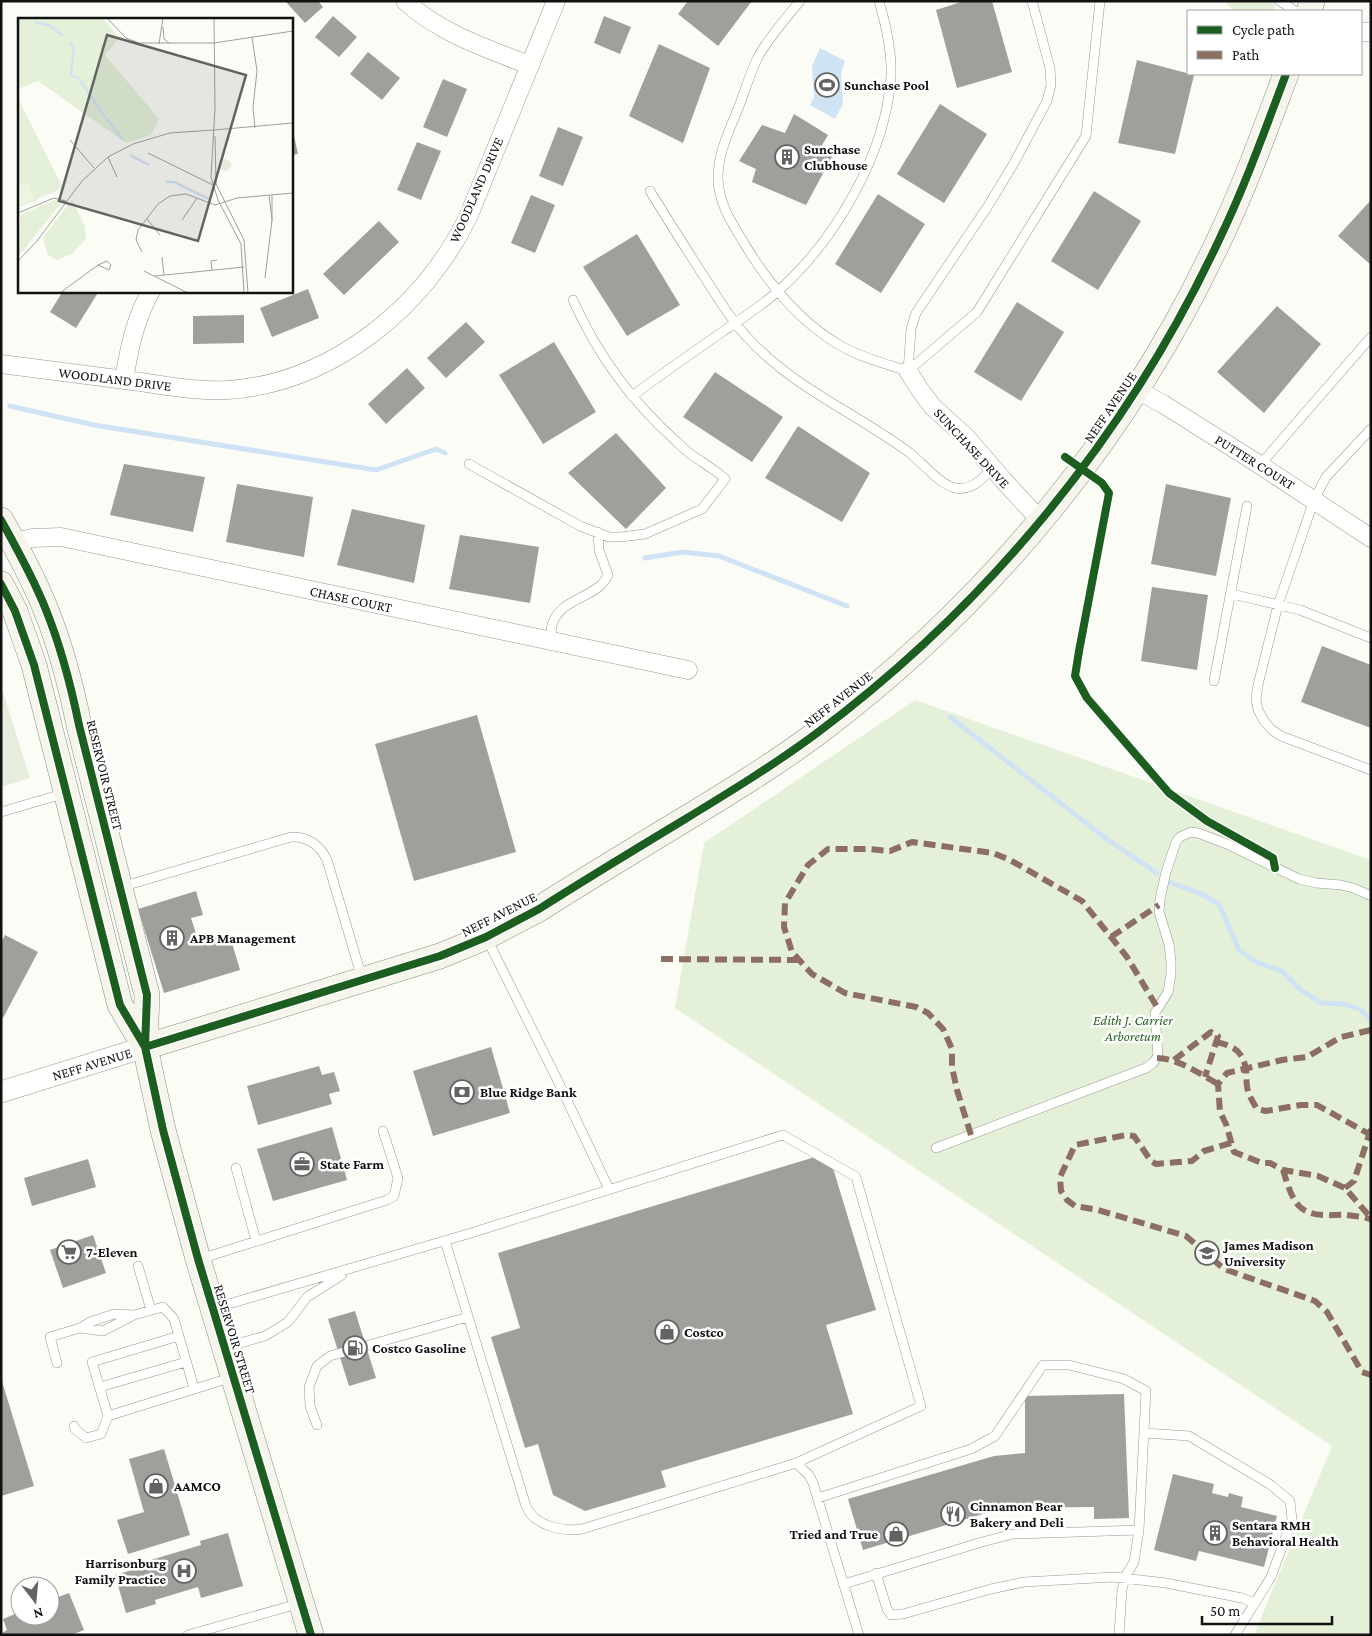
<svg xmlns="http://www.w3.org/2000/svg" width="1372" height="1636" viewBox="0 0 1372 1636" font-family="'Crimson Pro',serif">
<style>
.green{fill:#e4f1d8}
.cemetery{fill:#e7eddc}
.water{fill:#cfe3f4}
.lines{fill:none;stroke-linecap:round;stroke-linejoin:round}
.stream{stroke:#cfe3f4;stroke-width:5}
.building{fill:#a09f9c}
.service-casing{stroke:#979795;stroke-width:10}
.minor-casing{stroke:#979795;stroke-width:19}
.tertiary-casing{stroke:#979795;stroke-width:22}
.secondary-casing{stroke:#8d8d8b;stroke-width:26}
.service{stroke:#fffffe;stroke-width:9}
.minor{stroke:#fffffe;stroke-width:18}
.tertiary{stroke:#fffffe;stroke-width:21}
.secondary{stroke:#f5f5ec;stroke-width:25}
.quiet{stroke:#8d6e63;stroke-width:6;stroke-dasharray:12 6;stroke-linecap:butt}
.cycleway-casing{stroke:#fff;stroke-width:11}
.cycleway{stroke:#1b5e20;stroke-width:8}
.labels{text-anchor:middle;stroke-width:5;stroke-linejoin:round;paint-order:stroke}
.poi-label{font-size:14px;font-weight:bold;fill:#111;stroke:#fff;text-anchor:start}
.street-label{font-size:14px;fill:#111;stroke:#fff}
.park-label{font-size:14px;font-style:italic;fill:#2a6524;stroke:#fff}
.inset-river{fill:none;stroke:#cfe3f4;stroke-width:2.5}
.inset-road{fill:none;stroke:#9e9e9b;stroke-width:1}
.view{fill:#636362;fill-opacity:0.15;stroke:#636362;stroke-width:2.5}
.inset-edge{fill:none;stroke:#111;stroke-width:2.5}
</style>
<rect width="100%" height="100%" fill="#fcfcf7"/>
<!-- green -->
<path class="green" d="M1225 1H1277L1273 11H1233Z
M915 700 1371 860V1635H1254L1332 1446 675 1008 704 843Z"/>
<!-- cemetery -->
<path class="cemetery" d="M3 692 30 778 1 787V693Z"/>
<!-- water -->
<path class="water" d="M820 48 845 61 841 72 843 104 835 119 810 105 814 97 812 66Z"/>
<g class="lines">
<!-- stream -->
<path class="stream" d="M10 406 94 425 376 470 436 449 445 453
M645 558 683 552 719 556 847 606
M950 717 1108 840 1157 873
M1169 882 1199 893 1219 904 1239 950 1256 962 1282 971 1301 990 1321 1003 1345 1004 1361 1010 1371 1020"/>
</g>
<!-- building -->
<path class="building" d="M287 1H318L323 7 305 23 286 2Z
M688 1H752L718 46 678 14Z
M964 1H992L1012 72 957 88 936 10Z
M333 16 357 37 339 57 315 37Z
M604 16 631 27 620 54 594 43Z
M659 44 710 68 683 143 629 116Z
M368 52 400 78 382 100 350 74Z
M1137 60 1194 75 1175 154 1118 143Z
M443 79 467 89 447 137 423 127Z
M940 104 987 134 944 203 897 174Z
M794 114 828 135 821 147 834 153 806 205 752 182 756 169 739 161 762 125 785 133Z
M291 122 298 154 291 155Z
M558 127 583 137 563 186 539 176Z
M417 142 441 151 421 200 397 190Z
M1094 191 1141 221 1098 290 1051 261Z
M878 194 925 224 881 293 835 264Z
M531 195 555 205 535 253 511 243Z
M1371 200V265L1338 236Z
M379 221 399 242 344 295 323 274Z
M637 234 680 305 627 336 583 267Z
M308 289 319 318 272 337 260 308Z
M63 291H99L76 328 50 312Z
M1017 302 1064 332 1021 401 974 372Z
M1277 306 1321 344 1264 413 1217 372Z
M244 315V343L193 344V316Z
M466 322 485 342 446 378 427 358Z
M554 342 596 412 543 444 499 375Z
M407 368 425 388 386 424 368 404Z
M715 372 783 417 752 462 683 417Z
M798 426 870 473 842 522 765 478Z
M616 433 666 488 626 529 568 473Z
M124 464 205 477 193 532 110 515Z
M237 484 313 497 304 557 226 542Z
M1166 484 1231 498 1216 576 1151 564Z
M352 509 425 525 414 583 337 565Z
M460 535 539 547 530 603 449 589Z
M1152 587 1208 595 1197 670 1141 661Z
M1322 646 1371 665V728L1301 702Z
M477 715 516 852 414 881 375 744Z
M196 891 203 915 191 918 199 943 229 933 240 970 164 993 138 909Z
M5 935 38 952 3 1018 1 1017V943Z
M491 1047 510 1113 433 1136 413 1071Z
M319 1066 322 1075 334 1072 340 1091 329 1094 332 1104 258 1125 247 1086Z
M332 1127 347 1180 273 1201 257 1149Z
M815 1157 833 1168 876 1310 826 1325 853 1414 661 1471 666 1487 585 1511 553 1495 538 1444 525 1448 491 1337 520 1328 498 1253Z
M88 1159 96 1187 32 1206 24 1178Z
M93 1235 106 1273 63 1288 50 1250Z
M355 1311 376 1378 349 1386 328 1319Z
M1 1378 34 1486 1 1496Z
M1124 1394 1129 1518 1094 1519V1507L1003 1508 863 1550 848 1499 994 1456 1025 1453V1396Z
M164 1449 190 1535 128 1554 117 1520 144 1512 129 1459Z
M1173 1474 1214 1484 1212 1493 1228 1497 1229 1493 1243 1497 1241 1507 1277 1516 1264 1567 1199 1551 1196 1561 1154 1550Z
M228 1533 243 1586 201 1598 198 1587 155 1600 156 1604 126 1613 115 1575 145 1566 144 1562 201 1545 200 1541Z
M69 1593 84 1630 71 1635H3L2 1633 7 1630 3 1619 20 1612V1616H50V1600Z"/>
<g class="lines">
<!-- service casing -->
<g class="service-casing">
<path id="service" d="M800 1C787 17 766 41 757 59 751 72 746 87 741 101 732 126 718 150 718 177 718 202 731 222 744 243 768 283 799 322 841 346 862 358 886 364 908 371
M1280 1 1295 11
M650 191C668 220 686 249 705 278 718 298 730 319 747 337 792 387 856 413 910 453 922 463 941 485 955 488 972 491 982 479 993 468
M908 371 977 312 1086 136 1100 1
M908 371 911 329 916 313 988 206 1014 163 1047 101 1051 85 1050 68 1032 1
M632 396C662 374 692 353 722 332 741 319 760 307 777 292 835 241 886 154 891 76 892 51 886 25 879 1
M1371 429 1326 477 1314 500 1278 605 1258 685 1256 699 1258 710 1264 721 1272 730 1281 736 1371 770
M469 464 580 526 609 537H620L645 534 702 509 725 479C715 469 711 469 701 461 692 456 684 449 677 442 633 403 597 354 573 300
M1260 465 1371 337
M1232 594 1300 610 1371 638
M551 641C551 636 551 630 552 625 558 602 586 599 601 585 604 582 606 579 608 575L599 550 598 532
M1214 681 1247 506
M1 812 66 793
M121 887 291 837C307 836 320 845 327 860L362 978
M487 939 556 1077 609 1189
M936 1148 1146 1068 1153 1063 1158 1056 1155 1013 1168 992 1171 974V961L1169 944 1159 912 1160 899 1166 872 1176 842 1180 837 1191 832 1198 833 1227 844 1299 879 1316 883 1341 885 1353 888 1371 896
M236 1168 256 1241
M445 1241 526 1506C534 1526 563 1532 582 1529L796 1463 809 1475 813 1483 859 1635
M200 1259 387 1200 394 1196 398 1178 383 1131
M138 1266 151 1310
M215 1308 471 1233 783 1135 856 1177 921 1406 796 1463
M80 1328 103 1331 134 1315 163 1307 174 1319 194 1388
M226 1347 265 1336 275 1330 288 1322 307 1297 342 1275
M57 1363 50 1337 80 1328 90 1322 114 1314 134 1315
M100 1387 186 1362
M108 1416 233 1377
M317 1425 310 1406 309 1387 317 1366 330 1356 468 1317
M74 1426 75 1429 86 1438 101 1434 108 1416 92 1362 179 1336
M1145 1433 1189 1436 1271 1485 1290 1501 1292 1520 1271 1577 1235 1635
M818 1498 971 1449 995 1436 1043 1365H1069L1124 1379 1146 1391 1139 1530 1134 1562 1125 1577 1122 1590 1119 1635
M876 1573 887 1609 891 1615 903 1614 991 1589 1024 1582 1114 1577 1166 1583 1242 1598 1254 1603
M844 1584 982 1542 1013 1534 1139 1530
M188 1635 301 1603"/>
</g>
<!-- minor casing -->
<g class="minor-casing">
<path id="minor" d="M405 1C440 33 485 48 529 65
M1361 32H1371
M1 364C45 370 89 375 133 381 164 385 196 392 228 390 332 383 425 307 469 215L556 1
M908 371 920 390 933 407 966 437 1004 481 1041 521
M124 380C129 349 135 319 151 291
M1137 390 1163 404 1260 465 1371 538
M14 542 32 538 61 537 688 670"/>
</g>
<!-- tertiary casing -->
<g class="tertiary-casing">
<path id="tertiary" d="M1 1092 145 1047"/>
</g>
<!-- secondary casing -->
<g class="secondary-casing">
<path id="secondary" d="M1309 11 1312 1
M1 520C17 549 34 579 46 610 61 647 71 686 79 725L147 995 145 1047 163 1130 198 1259 311 1635
M1 584 15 611 34 665 120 1005 145 1047
M145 1047 440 956 486 937 539 909C586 879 634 850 682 821 728 793 774 765 817 733 989 604 1128 435 1219 240 1245 186 1265 130 1286 74"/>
</g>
<!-- service -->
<use href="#service" class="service"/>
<!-- minor -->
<use href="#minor" class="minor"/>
<!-- tertiary -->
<use href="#tertiary" class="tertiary"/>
<!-- secondary -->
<use href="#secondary" class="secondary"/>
<!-- quiet -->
<path class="quiet" d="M1111 937 1159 905
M661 959 799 960
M1371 1030 1341 1037 1307 1057 1282 1060 1227 1073 1218 1084 1220 1112 1226 1124 1234 1152 1262 1163H1270L1283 1170 1318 1176 1345 1188 1371 1218
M1216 1042C1234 1046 1243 1051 1246 1070 1247 1076 1246 1081 1247 1086 1248 1095 1253 1102 1257 1109L1266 1111 1301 1105H1317L1369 1134
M1157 1058C1180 1059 1198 1073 1218 1084
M1174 1060 1211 1032 1218 1036 1205 1077
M971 1135 957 1090 952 1067V1049L943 1029 928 1013 916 1007 845 993 812 974 792 952 784 927 785 903 808 865 828 849H868L890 851 912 842 993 853 1010 860 1082 901 1127 957 1157 1007
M1231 1143 1204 1151 1192 1161 1156 1164 1151 1161 1134 1136 1126 1135 1075 1145 1060 1177 1061 1191 1067 1200 1075 1206 1098 1210 1186 1236 1224 1269 1315 1301 1327 1312 1362 1372 1371 1375
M1283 1170C1287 1182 1290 1196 1299 1206 1312 1219 1331 1214 1347 1215 1355 1216 1363 1217 1371 1219
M1345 1188 1354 1181 1371 1129"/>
<!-- cycleway casing -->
<g class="cycleway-casing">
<path id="cycleway" d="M1065 457 1102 483 1109 493 1079 651 1075 676 1087 698 1169 793 1207 821 1273 858 1275 868
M1 520C17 549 34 579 46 610 61 647 71 686 79 725L147 995 145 1047 163 1130 198 1259 311 1635
M1 584 15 611 34 665 120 1005 145 1047
M145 1047 440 956 486 937 539 909C586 879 634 850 682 821 728 793 774 765 817 733 989 604 1128 435 1219 240 1245 186 1265 130 1286 74"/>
</g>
<!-- cycleway -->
<use href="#cycleway" class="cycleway"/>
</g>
<!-- icons -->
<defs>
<g id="stadium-ring" transform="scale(1.25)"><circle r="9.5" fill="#fff" stroke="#636362" stroke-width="1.5"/><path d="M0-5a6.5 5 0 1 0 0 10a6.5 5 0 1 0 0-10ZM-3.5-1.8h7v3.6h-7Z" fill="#636362"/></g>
<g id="building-ring" transform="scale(1.25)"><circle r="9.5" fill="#fff" stroke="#636362" stroke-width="1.5"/><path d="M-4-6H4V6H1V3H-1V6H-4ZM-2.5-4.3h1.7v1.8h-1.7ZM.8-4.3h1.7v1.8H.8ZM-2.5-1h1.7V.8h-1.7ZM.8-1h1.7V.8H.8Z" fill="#636362"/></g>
<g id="bank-ring" transform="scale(1.25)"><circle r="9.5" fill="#fff" stroke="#636362" stroke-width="1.5"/><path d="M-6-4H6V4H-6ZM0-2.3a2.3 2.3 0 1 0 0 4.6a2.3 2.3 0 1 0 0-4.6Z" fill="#636362"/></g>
<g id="office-ring" transform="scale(1.25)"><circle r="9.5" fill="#fff" stroke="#636362" stroke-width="1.5"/><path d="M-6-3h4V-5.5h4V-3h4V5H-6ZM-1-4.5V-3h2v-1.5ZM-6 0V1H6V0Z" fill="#636362"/></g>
<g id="supermarket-ring" transform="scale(1.25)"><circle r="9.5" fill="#fff" stroke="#636362" stroke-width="1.5"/><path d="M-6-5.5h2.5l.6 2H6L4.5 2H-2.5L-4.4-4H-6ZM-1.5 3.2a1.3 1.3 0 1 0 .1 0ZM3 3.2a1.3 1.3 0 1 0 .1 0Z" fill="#636362"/></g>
<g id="university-ring" transform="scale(1.25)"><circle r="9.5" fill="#fff" stroke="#636362" stroke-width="1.5"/><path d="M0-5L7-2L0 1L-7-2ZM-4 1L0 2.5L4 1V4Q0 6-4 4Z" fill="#636362"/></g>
<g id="shop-ring" transform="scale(1.25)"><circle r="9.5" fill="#fff" stroke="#636362" stroke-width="1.5"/><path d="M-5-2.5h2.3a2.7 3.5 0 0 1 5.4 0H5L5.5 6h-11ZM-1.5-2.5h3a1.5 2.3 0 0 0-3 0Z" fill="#636362"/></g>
<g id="fuel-ring" transform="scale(1.25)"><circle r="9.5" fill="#fff" stroke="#636362" stroke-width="1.5"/><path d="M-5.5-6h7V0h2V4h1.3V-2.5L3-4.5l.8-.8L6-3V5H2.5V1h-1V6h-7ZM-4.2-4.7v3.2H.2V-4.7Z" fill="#636362"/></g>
<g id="restaurant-ring" transform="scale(1.25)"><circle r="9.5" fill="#fff" stroke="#636362" stroke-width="1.5"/><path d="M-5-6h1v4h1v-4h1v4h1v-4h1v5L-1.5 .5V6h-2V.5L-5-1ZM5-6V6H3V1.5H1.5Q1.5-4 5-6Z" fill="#636362"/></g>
<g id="hospital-ring" transform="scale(1.25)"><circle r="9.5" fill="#fff" stroke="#636362" stroke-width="1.5"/><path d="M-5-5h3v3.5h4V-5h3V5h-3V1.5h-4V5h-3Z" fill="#636362"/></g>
</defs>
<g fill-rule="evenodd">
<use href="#stadium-ring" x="827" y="85"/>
<use href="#building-ring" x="787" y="157"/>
<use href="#building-ring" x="172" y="938"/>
<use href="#bank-ring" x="462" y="1092"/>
<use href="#office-ring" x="302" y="1164"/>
<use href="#supermarket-ring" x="69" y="1252"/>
<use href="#university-ring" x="1207" y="1253"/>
<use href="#shop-ring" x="667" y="1332"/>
<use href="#fuel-ring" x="355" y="1348"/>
<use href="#shop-ring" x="156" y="1486"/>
<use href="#restaurant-ring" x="953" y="1514"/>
<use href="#building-ring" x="1215" y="1533"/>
<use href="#shop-ring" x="896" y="1534"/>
<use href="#hospital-ring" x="184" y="1571"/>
</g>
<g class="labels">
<!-- poi labels -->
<g class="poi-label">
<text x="844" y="90">Sunchase Pool</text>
<text x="804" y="154">Sunchase<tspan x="804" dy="16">Clubhouse</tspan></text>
<text x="190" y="943">APB Management</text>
<text x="480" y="1097">Blue Ridge Bank</text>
<text x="320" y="1169">State Farm</text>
<text x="1224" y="1250">James Madison<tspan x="1224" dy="16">University</tspan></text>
<text x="86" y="1257">7-Eleven</text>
<text x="684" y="1337">Costco</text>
<text x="372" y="1353">Costco Gasoline</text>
<text x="174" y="1491">AAMCO</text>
<text x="970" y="1511">Cinnamon Bear<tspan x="970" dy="16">Bakery and Deli</tspan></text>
<text x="1232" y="1530">Sentara RMH<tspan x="1232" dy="16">Behavioral Health</tspan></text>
<text x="878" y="1539" text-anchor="end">Tried and True</text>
<text x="166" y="1568" text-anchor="end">Harrisonburg<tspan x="166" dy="16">Family Practice</tspan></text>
</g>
<!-- street labels -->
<g class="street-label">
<text transform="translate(476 190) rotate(-66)" y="5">WOODLAND DRIVE</text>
<text transform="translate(115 379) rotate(7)" y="5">WOODLAND DRIVE</text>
<text transform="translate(1110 407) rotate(-56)" y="5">NEFF AVENUE</text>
<text transform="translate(972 448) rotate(47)" y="5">SUNCHASE DRIVE</text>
<text transform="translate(1255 462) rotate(32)" y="5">PUTTER COURT</text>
<text transform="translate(351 599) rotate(12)" y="5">CHASE COURT</text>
<text transform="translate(838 699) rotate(-38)" y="5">NEFF AVENUE</text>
<text transform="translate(105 775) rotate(76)" y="5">RESERVOIR STREET</text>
<text transform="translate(499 914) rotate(-27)" y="5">NEFF AVENUE</text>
<text transform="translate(92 1064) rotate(-17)" y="5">NEFF AVENUE</text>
<text transform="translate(235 1339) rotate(73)" y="5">RESERVOIR STREET</text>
</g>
<!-- park labels -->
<g class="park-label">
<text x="1133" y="1025">Edith J. Carrier<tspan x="1133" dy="16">Arboretum</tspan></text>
</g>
</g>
<!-- overview -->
<g transform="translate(18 18)">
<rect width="275" height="275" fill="#fcfcf7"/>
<path d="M85 0 101 20 87 37 141 101 133 117 108 125 20 63 0 71V1ZM0 80 45 170 0 190ZM39 181 44 184 0 239 2 197ZM54 182 67 208 68 221 54 236 39 242 29 236 25 219Z" fill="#e4f1d8"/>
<path d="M201 147a6 6 0 1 1 12 0a6 6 0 1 1-12 0Z" fill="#e7eddc"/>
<path d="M10 165 16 181 0 189V168Z" fill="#edf5e2"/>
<path class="inset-river" d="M16 4 33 8 45 18M51 24 56 30 53 57 61 61 87 99M88 100 105 122M112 137 131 147M148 164H156L191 181"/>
<path class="inset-road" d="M89 0 108 20 121 25H196M196 0 197 90 193 159 200 182 223 226 226 275M145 9 146 21 151 25M234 19 239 53 235 89 237 110M196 25 275 13M141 26 145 0M196 112 275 105M197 118 198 166 226 222 230 275M52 122 76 150M130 135 195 167M90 139 99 159M251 177 254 202V177M0 195 36 180 48 183M129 201 142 217M164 202 179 180M124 234 118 222 120 212 140 186 152 178 168 176 197 187 219 180 275 175M144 239 146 257M0 243 19 223 64 163 90 139 115 126 152 115 196 112M89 243 93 247 91 252 80 247ZM194 252 193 243 199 242M126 253 170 275M137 258 226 249M247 260 254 202M42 275 80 247"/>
<path class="view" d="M89 17 228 57 180 223 41 183Z"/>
<rect width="275" height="275" class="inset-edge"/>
</g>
<!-- border -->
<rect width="1372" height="1636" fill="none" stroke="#111111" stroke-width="5"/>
<!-- legend -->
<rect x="1187" y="10" width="175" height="65" fill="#ffffff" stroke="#a0a0a0"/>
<rect x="1197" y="26" width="25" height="8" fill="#1b5e20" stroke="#a0a0a0"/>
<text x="1232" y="35" font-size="15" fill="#111111">Cycle path</text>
<rect x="1197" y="51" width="25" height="8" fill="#8d6e63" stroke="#a0a0a0"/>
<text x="1232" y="60" font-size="15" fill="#111111">Path</text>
<!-- north arrow -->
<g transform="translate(35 1601) rotate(164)"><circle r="24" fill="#ffffff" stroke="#a0a0a0"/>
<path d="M0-4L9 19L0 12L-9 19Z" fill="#636362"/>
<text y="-8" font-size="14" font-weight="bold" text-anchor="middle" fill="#111111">N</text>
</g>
<!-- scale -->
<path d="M1202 1616v8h130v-8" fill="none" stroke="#111111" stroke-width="2.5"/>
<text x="1210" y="1616" font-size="15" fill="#111111" stroke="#ffffff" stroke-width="4" paint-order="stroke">50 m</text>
</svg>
